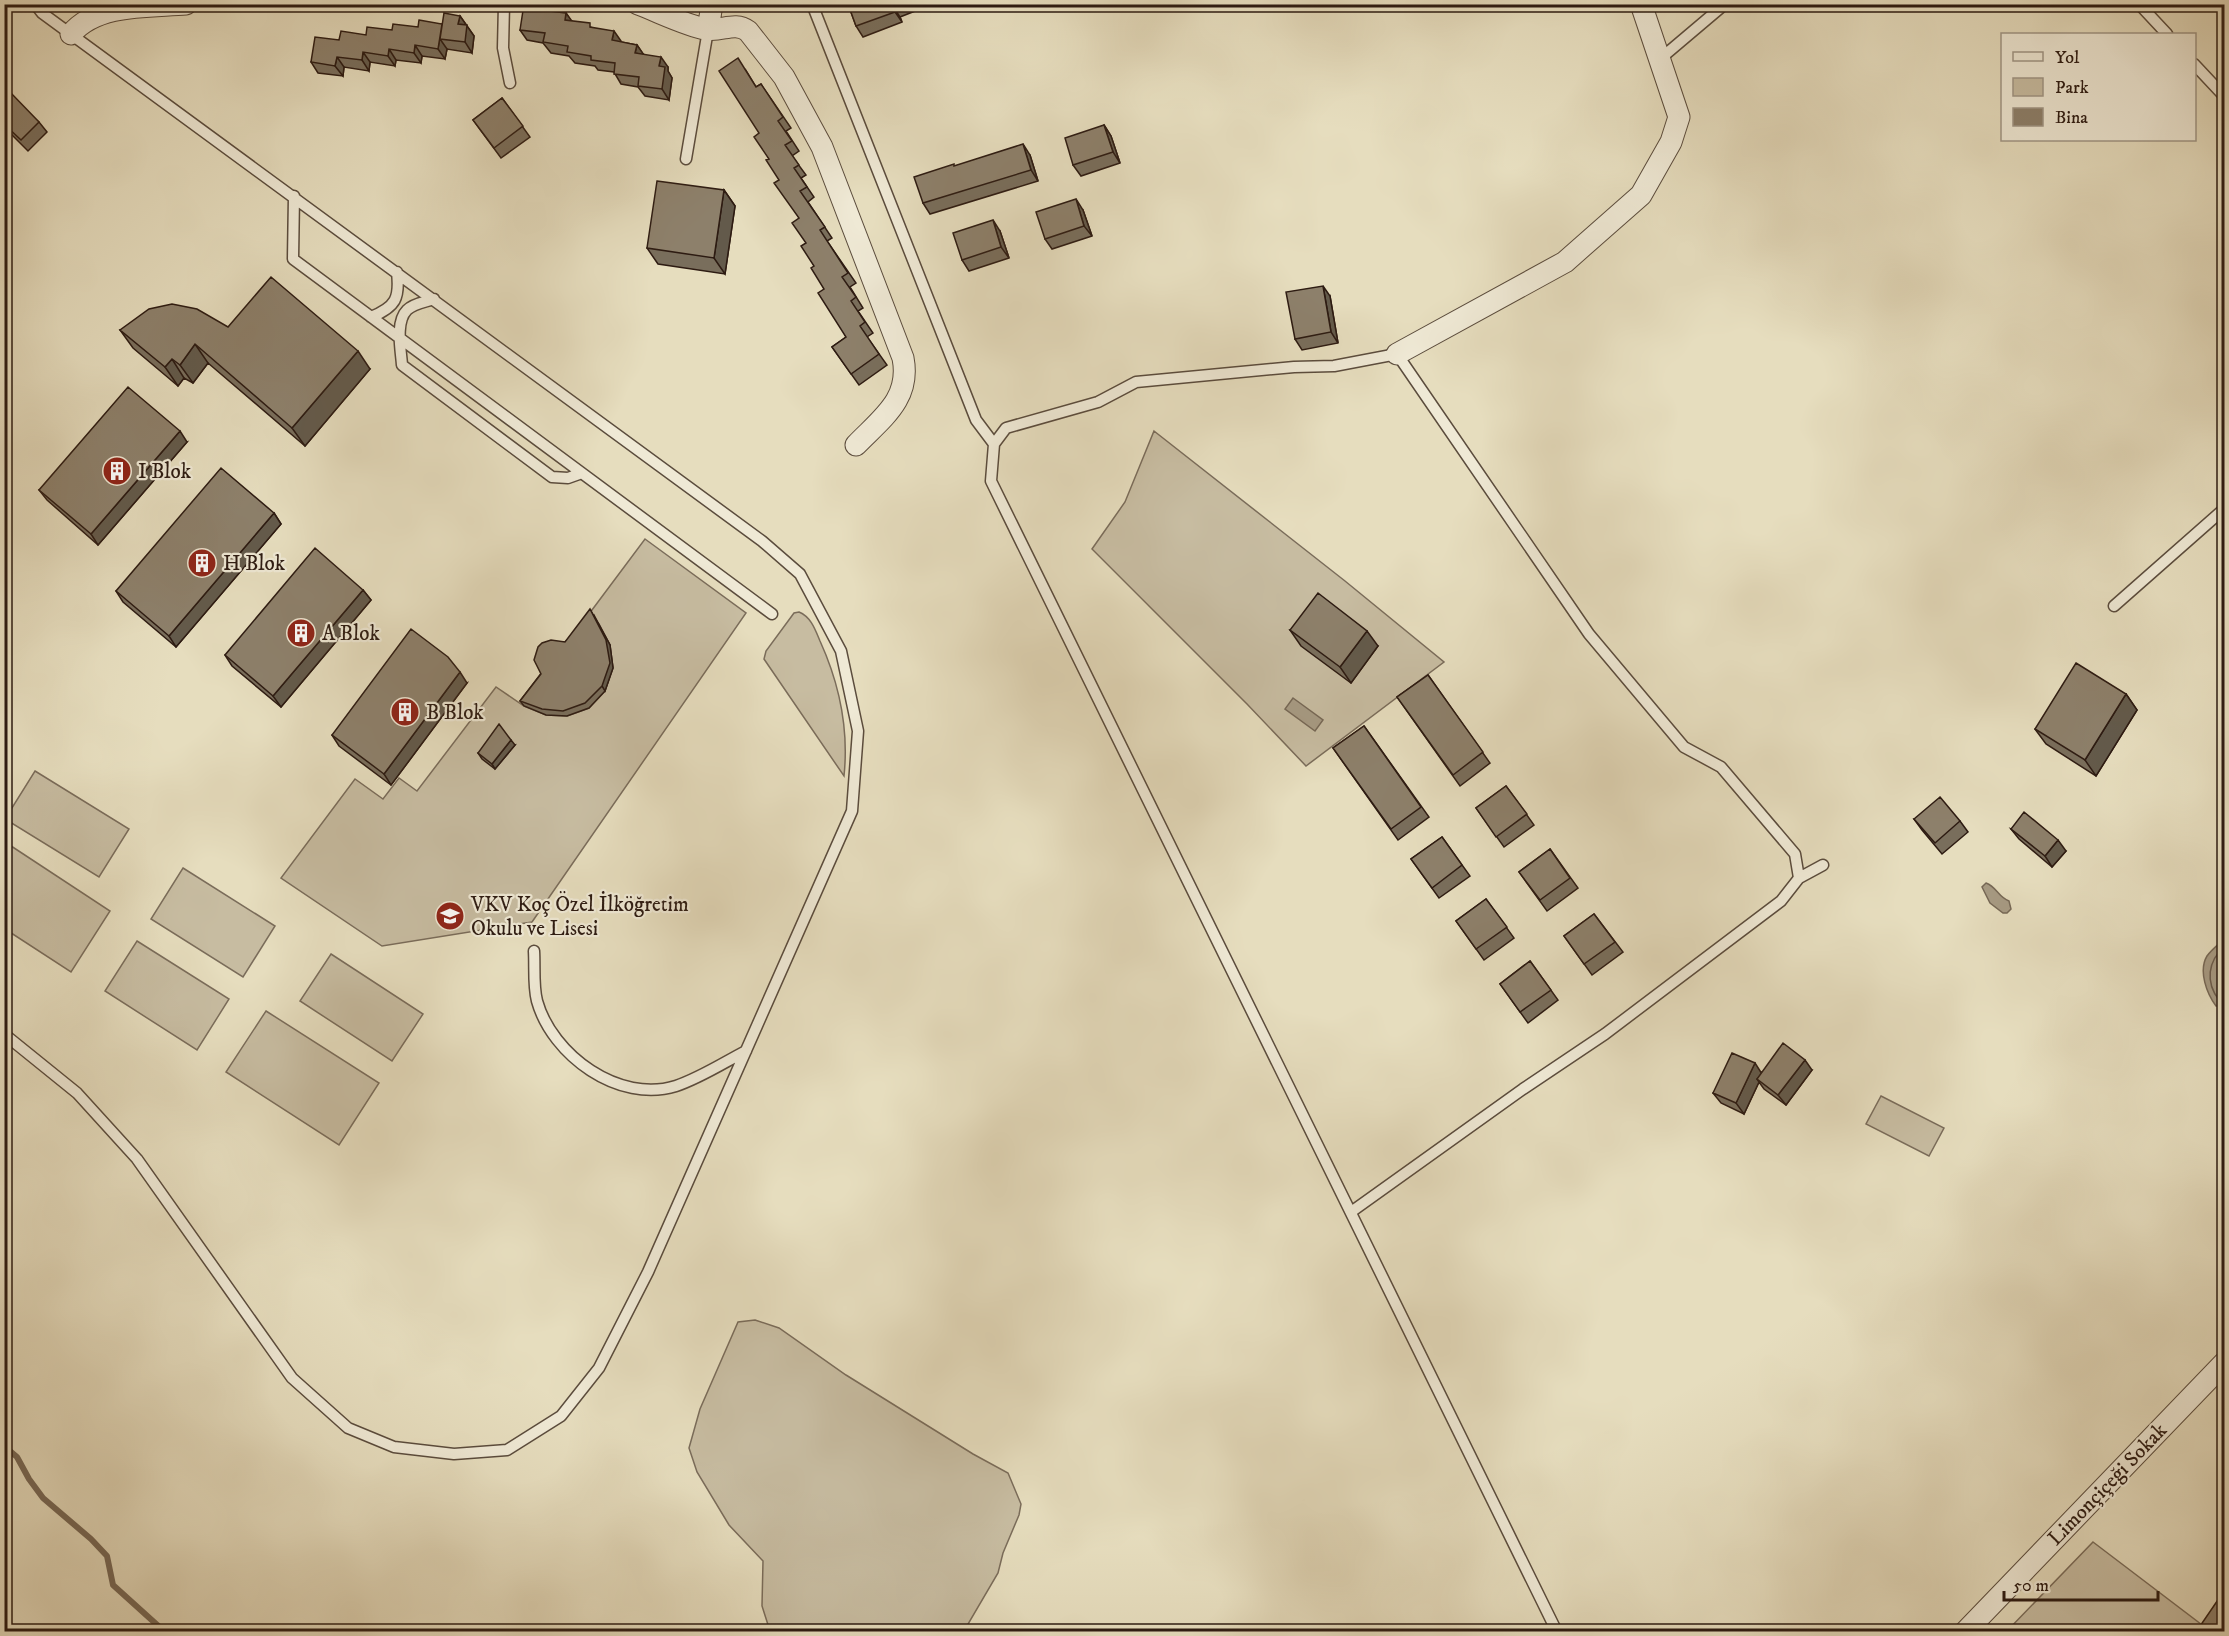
<svg xmlns="http://www.w3.org/2000/svg" width="2229" height="1636" viewBox="0 0 2229 1636" font-family="'IM FELL DW Pica',serif">
<style>
.green{fill:#c7bca1;stroke:#7a6c5a;stroke-width:1.5}
.water{fill:#a79b84;stroke:#766856;stroke-width:1.5}
.lines{fill:none;stroke-linecap:round;stroke-linejoin:round}
.shore{stroke:#6a5b4b;stroke-width:1.5}
.stream{stroke:#766856;stroke-width:6}
.lane-casing{stroke:#5b4c3d;stroke-width:13}
.street-casing{stroke:#5b4c3d;stroke-width:23}
.lane{stroke:#efe9d5;stroke-width:10}
.street{stroke:#efe9d5;stroke-width:21}
.wall{fill:#796e5c;stroke:#2d1b12;stroke-width:1.5}
.shaded-wall{fill:#635a4b;stroke:#2d1b12;stroke-width:1.5}
.building{fill:#8d806b;stroke:#2d1b12;stroke-width:1.5}
.labels{text-anchor:middle;stroke-width:4.5;stroke-linejoin:round;paint-order:stroke}
.poi-label{font-size:21px;fill:#2d1b12;stroke:#efe9d5;text-anchor:start}
.street-label{font-size:21px;fill:#2d1b12;stroke:#efe9d5}
</style>
<rect width="100%" height="100%" fill="#e6ddbe"/>
<filter id="stains"><feTurbulence type="fractalNoise" baseFrequency=".00333" numOctaves="4"/><feColorMatrix values="0 0 0 0 .2 0 0 0 0 .09 0 0 0 0 .02 0 0 0 .5 -.17"/></filter>
<radialGradient id="worn" r=".72"><stop offset=".6" stop-color="#630" stop-opacity="0"/><stop offset="1" stop-color="#630" stop-opacity=".3"/></radialGradient>
<!-- green -->
<path class="green" d="M1154 431 1345 581 1444 662 1306 766 1247 704 1092 549 1125 502Z
M645 539 746 613 532 922 382 946 281 878 355 779 383 799 399 778 417 791 496 687 524 706 546 715 567 716 589 708 605 691 610 645 599 624 589 614Z
M799 612C811 617 815 629 820 641 840 685 849 728 844 776L764 659 766 651 794 613Z
M35 771 129 829 99 877 5 819Z
M5 842 110 911 71 972 5 929Z
M183 868 275 926 243 977 151 919Z
M137 941 229 999 197 1050 105 991Z
M331 954 423 1014 392 1061 300 1001Z
M266 1011 379 1083 339 1145 226 1072Z
M1881 1096 1944 1128 1929 1156 1866 1124Z
M755 1320 779 1328 846 1375 973 1454 1008 1473 1021 1504 1019 1515 1003 1553 998 1573 964 1631H770L762 1606 763 1561 729 1525 697 1472 689 1448 700 1409 738 1322Z
M2093 1542 2210 1631 2006 1632Z"/>
<!-- water -->
<path class="water" d="M1293 698 1323 720 1315 731 1285 709Z
M1986 883C1997 887 1998 897 2009 901L2011 909 2007 913H2003L1990 903 1982 887Z
M2224 939V1006H2216C2207 994 2198 971 2207 956 2211 950 2219 944 2224 939Z"/>
<g class="lines">
<!-- shore -->
<path class="shore" d="M2224 947C2208 961 2205 982 2219 1000H2224"/>
<!-- stream -->
<path class="stream" d="M4 1446 17 1457 29 1479 43 1498 91 1539 107 1556 113 1585 165 1632"/>
<!-- lane casing -->
<g class="lane-casing">
<path id="lane" d="M504 4 503 48 510 83
M812 4 976 420 994 444 991 481 1557 1632
M2139 4 2167 34
M1660 59 1725 4
M2194 64 2224 96
M686 159 708 30
M294 196 293 259 772 614
M434 299C426 302 414 303 407 310 395 322 401 350 402 365L552 477 568 478 582 473
M371 317C396 307 400 298 397 272
M994 444 1006 428 1098 402 1136 382 1294 367 1334 366 1397 354 1589 634 1684 747 1721 767 1795 854 1799 878 1781 901 1605 1034 1523 1089 1351 1212
M2114 606 2224 509
M1799 878 1823 865
M534 951C535 966 533 986 537 1001 552 1055 619 1104 676 1086 700 1078 723 1063 746 1051
M4 1034 77 1093 137 1159 292 1378 348 1428 394 1447 454 1454 507 1450 561 1416 599 1368 648 1272 852 811 858 731 841 651 800 574 762 541 42 13 35 4"/>
</g>
<!-- street casing -->
<g class="street-casing">
<path id="street" d="M638 4C657 11 687 26 706 29 722 32 734 21 748 31L784 77 822 147 903 358C911 399 882 418 856 445
M708 30 712 4
M71 34C97 3 149 7 186 4
M1397 354 1565 262 1641 195 1671 142 1679 117 1641 4
M1965 1632 2224 1363"/>
</g>
<!-- lane -->
<use href="#lane" class="lane"/>
<!-- street -->
<use href="#street" class="street"/>
</g>
<!-- wall -->
<path class="wall" d="M546 4 550 11 566 13 571 21 593 28 621 42 637 45 643 54 668 67V71L672 78 669 100 645 96 638 87 621 84 614 72 598 70 595 66 575 63 569 56 551 53 543 43 527 40 520 30Z
M848 4H933L900 17 902 22 863 37 856 26Z
M460 16 474 36 472 53 447 49 445 59 422 56 421 63 396 60 395 66 370 62 369 71 344 67 343 76 318 73 311 62 339 40 392 30 442 24Z
M745 69 756 87 761 84 791 128 786 131 799 151 792 156 806 175 801 178 814 197 808 202 832 238 827 241 856 283 850 287 863 308 858 311 873 333 867 337 887 365 859 385 832 347 846 337 814 266 806 243 799 218 769 159 759 133Z
M4 96 39 122 47 132 28 151 4 127Z
M502 98 530 137 501 158 473 120Z
M1104 125 1111 136 1120 163 1081 176 1073 165Z
M1030 155 1038 181 930 214 923 203 955 166Z
M724 190 735 206 725 274 658 264 647 248Z
M1083 210 1092 236 1052 249 1045 239Z
M1000 231 1009 258 969 271 962 260Z
M1330 296 1338 343 1302 350 1295 339Z
M228 327 370 369 305 446 208 363 193 383 184 378 178 386 133 348 120 330Z
M187 442 98 545 47 500 39 490Z
M274 513 281 524 176 647 123 602 116 591Z
M363 590 371 600 281 707 232 666 225 655Z
M594 615 610 645 613 668 605 691 589 708 567 716 546 715 524 706 520 701 565 642Z
M1290 630 1378 646 1351 683 1301 646Z
M1428 675 1490 763 1460 786 1397 697Z
M467 683 391 785 339 746 332 735Z
M2126 694 2137 710 2096 776 2046 744 2035 729Z
M1364 726 1429 817 1398 840 1333 748Z
M515 745 495 769 482 759 478 753Z
M1506 786 1534 825 1504 847 1476 808Z
M1914 819 1960 821 1968 832 1942 854 1922 830Z
M2011 829 2066 851 2052 867 2019 839Z
M1442 837 1470 876 1439 898 1411 859Z
M1550 849 1578 888 1547 911 1519 872Z
M1486 899 1514 938 1484 960 1456 921Z
M1594 914 1623 952 1592 975 1564 936Z
M1530 961 1558 1000 1528 1023 1500 984Z
M1812 1070 1786 1105 1764 1089 1759 1082 1744 1114 1721 1103 1713 1093 1761 1072Z"/>
<!-- shaded-wall -->
<path class="shaded-wall" d="M542 4H546L550 11 541 10Z
M893 6 900 17 902 22 895 12Z
M566 13 574 24 565 20Z
M460 16 474 36 472 53 465 42 458 24Z
M442 24 440 39 447 49 445 59 438 49Z
M614 31 621 41 620 51 612 40Z
M415 45 422 56 421 63 414 53Z
M637 45 644 55 635 53Z
M389 49 396 60 395 66 388 56Z
M363 52 370 62 369 71 362 60Z
M337 57 344 67 343 76 335 66Z
M661 57 668 67V71L672 78 669 100 662 89 659 66Z
M1104 125 1111 136 1120 163 1113 152Z
M1023 144 1030 155 1038 181 1031 170Z
M724 190 735 206 725 274 714 258Z
M1076 199 1083 210 1092 236 1084 226Z
M993 220 1000 231 1009 258 1001 247Z
M1323 286 1330 296 1338 343 1331 332Z
M195 344 208 363 193 383 180 365Z
M358 351 370 369 305 446 292 428Z
M172 359 184 378 178 386 165 367Z
M180 431 187 442 98 545 91 534Z
M274 513 281 524 176 647 169 636Z
M363 590 371 600 281 707 273 696Z
M590 609 610 645 613 668 605 691 602 686Z
M1367 631 1378 646 1351 683 1340 667Z
M460 672 467 683 391 785 384 774Z
M2126 694 2137 710 2096 776 2085 760Z
M511 740 515 745 495 769 492 764Z
M2058 840 2066 851 2052 867 2045 856Z
M1805 1060 1812 1070 1786 1105 1778 1095Z
M1755 1063 1762 1074 1757 1079 1759 1082 1744 1114 1736 1103Z"/>
<!-- building -->
<path class="building" d="M524 4H542L541 10 566 13 565 20 590 23V27L614 31 612 40 637 45 635 53 661 57 659 66 665 67 662 89 638 86 639 77 614 74 615 63 591 60V56L567 52 568 46 543 42 545 33 520 30Z
M848 4H897L893 6 895 12 856 26Z
M444 13 460 16 458 24 467 25 465 42 440 39Z
M419 20 442 24 438 49 415 45 414 53 389 49 388 56 363 52 362 60 337 57 335 66 311 62 315 37 339 40 341 31 366 35 367 27 392 30 393 24 418 27Z
M738 58 756 87 761 84 783 117 778 121 792 141 785 145 799 165 794 168 807 187 800 191 825 227 820 230 848 273 842 277 856 297 851 301 865 322 860 326 879 354 851 374 832 347 846 337 818 293 824 289 811 268 814 266 801 246 806 243 792 223 799 218 774 183 779 180 766 160 769 159 754 137 759 133 719 71Z
M9 91 39 122 21 140 4 124V96Z
M502 98 523 126 494 148 473 120Z
M1104 125 1113 152 1073 165 1065 138Z
M1023 144 1031 170 923 203 914 177 954 164V166Z
M657 181 724 190 714 258 647 248Z
M1076 199 1084 226 1045 239 1036 212Z
M993 220 1001 247 962 260 953 233Z
M271 277 358 351 292 428 195 344 180 365 172 359 165 367 120 330 149 309 172 304 197 309 228 327Z
M1323 286 1331 332 1295 339 1286 292Z
M128 387 180 431 91 534 39 490Z
M221 468 274 513 169 636 116 591Z
M315 548 363 590 273 696 225 655Z
M1318 593 1367 631 1340 667 1290 630Z
M590 609 606 640 610 663 602 686 585 703 563 711 542 709 520 701 541 674 534 660 538 647 542 643 551 640 565 642Z
M411 629 448 657 460 672 384 774 332 735Z
M2076 663 2126 694 2085 760 2035 729Z
M1428 675 1483 752 1453 775 1397 697Z
M499 724 511 740 492 764 478 753Z
M1364 726 1421 807 1391 829 1333 748Z
M1506 786 1527 814 1496 837 1476 808Z
M1940 797 1960 821 1935 843 1914 819Z
M2024 812 2058 840 2045 856 2011 829Z
M1442 837 1462 865 1432 888 1411 859Z
M1550 849 1570 878 1540 900 1519 872Z
M1486 899 1507 927 1476 949 1456 921Z
M1594 914 1615 942 1584 964 1564 936Z
M1530 961 1551 990 1520 1012 1500 984Z
M1783 1043 1805 1060 1778 1095 1757 1079Z
M1732 1053 1755 1063 1736 1103 1713 1093Z
M2224 1591V1632H2196Z"/>
<!-- icons -->
<defs>
<g id="building-disc" transform="scale(1.5)"><circle r="9.5" fill="#8f2418" stroke="#efe9d5"/><path d="M-4-6H4V6H1V3H-1V6H-4ZM-2.5-4.3h1.7v1.8h-1.7ZM.8-4.3h1.7v1.8H.8ZM-2.5-1h1.7V.8h-1.7ZM.8-1h1.7V.8H.8Z" fill="#fff"/></g>
<g id="school-disc" transform="scale(1.5)"><circle r="9.5" fill="#8f2418" stroke="#efe9d5"/><path d="M0-5L7-2L0 1L-7-2ZM-4 1L0 2.5L4 1V4Q0 6-4 4Z" fill="#fff"/></g>
</defs>
<g fill-rule="evenodd">
<use href="#building-disc" x="117" y="471"/>
<use href="#building-disc" x="202" y="563"/>
<use href="#building-disc" x="301" y="633"/>
<use href="#building-disc" x="405" y="712"/>
<use href="#school-disc" x="450" y="916"/>
</g>
<g class="labels">
<!-- poi labels -->
<g class="poi-label">
<text x="138" y="478">I Blok</text>
<text x="223" y="570">H Blok</text>
<text x="322" y="640">A Blok</text>
<text x="426" y="719">B Blok</text>
<text x="471" y="911">VKV Koç Özel İlköğretim<tspan x="471" dy="24">Okulu ve Lisesi</tspan></text>
</g>
<!-- street labels -->
<g class="street-label">
<text transform="translate(2107 1484) rotate(-46)" y="7">Limonçiçeği Sokak</text>
</g>
</g>
<!-- margin -->
<rect width="2229" height="1636" fill="none" stroke="#e6ddbe" stroke-width="24"/>
<rect x="6" y="6" width="2217" height="1624" fill="none" stroke="#2d1b12" stroke-width="3"/>
<rect x="12" y="12" width="2205" height="1612" fill="none" stroke="#2d1b12" stroke-width="1.5"/>
<!-- legend -->
<rect x="2001" y="33" width="195" height="108" fill="#efe9d5" stroke="#a19787" stroke-width="1.5"/>
<rect x="2013" y="52" width="30" height="9" fill="#efe9d5" stroke="#a19787" stroke-width="1.5"/>
<text x="2055" y="63" font-size="18" fill="#2d1b12">Yol</text>
<rect x="2013" y="78" width="30" height="18" fill="#c7bca1" stroke="#a19787" stroke-width="1.5"/>
<text x="2055" y="93" font-size="18" fill="#2d1b12">Park</text>
<rect x="2013" y="108" width="30" height="18" fill="#8d806b" stroke="#a19787" stroke-width="1.5"/>
<text x="2055" y="123" font-size="18" fill="#2d1b12">Bina</text>
<!-- scale -->
<path d="M2004 1591v9h154v-9" fill="none" stroke="#2d1b12" stroke-width="3"/>
<text x="2013" y="1591" font-size="18" fill="#2d1b12" stroke="#efe9d5" stroke-width="4.5" paint-order="stroke">50 m</text>
<rect width="100%" height="100%" filter="url(#stains)"/>
<rect width="100%" height="100%" fill="url(#worn)"/>
</svg>
